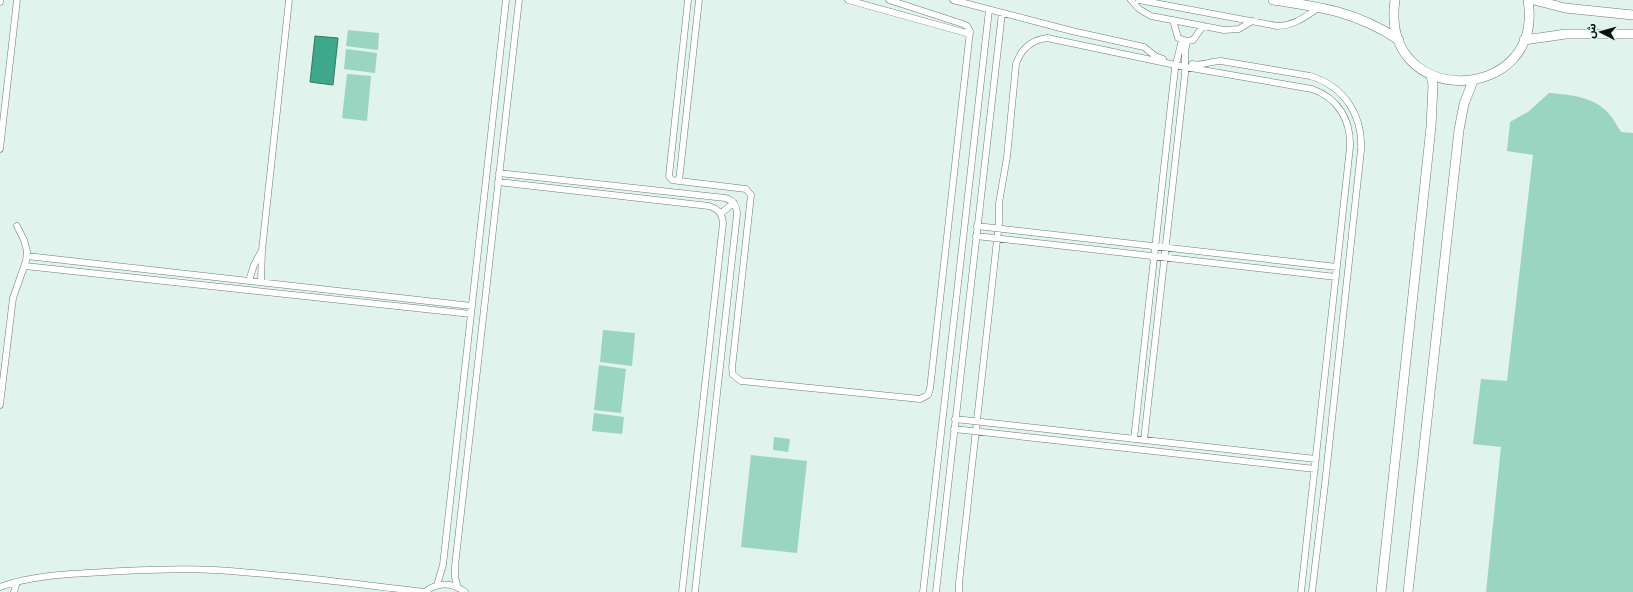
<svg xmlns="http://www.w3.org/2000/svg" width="1633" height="592" viewBox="0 0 1633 592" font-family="'Archivo Narrow','Noto Sans Arabic',sans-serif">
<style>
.green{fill:#99d5c1}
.water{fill:#3fa88b;stroke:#2f7a65}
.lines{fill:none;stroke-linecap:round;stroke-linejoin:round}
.street-casing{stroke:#6b7c76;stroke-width:7}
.secondary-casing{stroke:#6b7c76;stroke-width:10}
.street{stroke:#fff;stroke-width:6}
.secondary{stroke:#fff;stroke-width:9}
</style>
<rect width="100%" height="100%" fill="#e0f3ec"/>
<!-- green -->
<path class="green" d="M348 30 379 33 378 50 346 46Z
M346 49 377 53 375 73 344 69Z
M347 74 371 76 367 121 342 118Z
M1549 93C1570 95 1594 96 1609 114 1614 119 1617 126 1621 132L1633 133V592H1486L1501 447 1473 444 1481 379 1507 381 1533 155 1507 151 1510 122 1528 112Z
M603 330 635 333 632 366 600 362Z
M599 365 626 369 621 413 594 410Z
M594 413 624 417 622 434 592 431Z
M774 437 790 439 788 452 773 450Z
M751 455 807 461 797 553 741 547Z"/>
<!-- water -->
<path class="water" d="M315 36 338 38 333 85 310 82Z"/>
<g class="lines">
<!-- street casing -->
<g class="street-casing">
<path id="street" d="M688 0 669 176 672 180 679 181 746 189 751 195 732 368 733 375 741 381 920 399 928 395 930 389 970 31 967 26 963 24 889 0
M848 0 970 34
M953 0 1072 31 1144 47 1155 56 1163 59
M1131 0 1139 9 1151 16 1224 30 1239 29 1252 21
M1139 0 1277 26C1294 26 1306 16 1320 7
M0 2V0
M1173 20 1178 38 1187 41 1193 40 1203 26
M1192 64C1203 66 1210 61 1221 61L1310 76C1344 86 1363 115 1361 150L1325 484 1312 592
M0 149 17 0
M499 173 725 198C733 200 737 206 737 214L695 592
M679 181 699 0
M498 182 709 206C718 209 722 213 723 223L682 592
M721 213 734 203
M977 226 1337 267
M976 236 1336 277
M27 256 472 306
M25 266 471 314
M249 281 254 265 262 250
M261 282 262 250 289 0
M0 405 13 298 26 261 27 251 24 240 17 226
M955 419 1316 459
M954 429 1315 469
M1134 439 1175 68 1182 40
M1144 440 1178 137 1185 74V52L1187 41
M437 585 443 565 506 0
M0 587C33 575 70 574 105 572 141 570 177 568 214 570 284 574 355 584 425 592
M458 588 455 577V566L519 0
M14 592 17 582
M425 592C437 582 452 582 465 592
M923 592 989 10
M936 592 1002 13
M959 592V583L999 222V203L1007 157 1016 64C1021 49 1032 40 1047 38L1185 67 1312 89C1338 98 1351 120 1350 147L1301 592"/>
</g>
<!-- secondary casing -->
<g class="secondary-casing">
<path id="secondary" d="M1273 0C1322 7 1357 12 1399 40
M1395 0C1379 110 1545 105 1528 0
M1534 0 1565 8 1633 15
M1524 40 1566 34H1633
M1381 592 1431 127 1433 85 1431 75
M1408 592 1459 130 1464 104 1473 81"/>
</g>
<!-- street -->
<use href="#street" class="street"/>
<!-- secondary -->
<use href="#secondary" class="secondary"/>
</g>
<!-- north arrow -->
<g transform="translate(1601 32) rotate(276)" stroke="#e0f3ec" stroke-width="3" paint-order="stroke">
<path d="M0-3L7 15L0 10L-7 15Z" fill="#090f0d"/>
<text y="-6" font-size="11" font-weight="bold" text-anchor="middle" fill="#090f0d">ش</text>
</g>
</svg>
